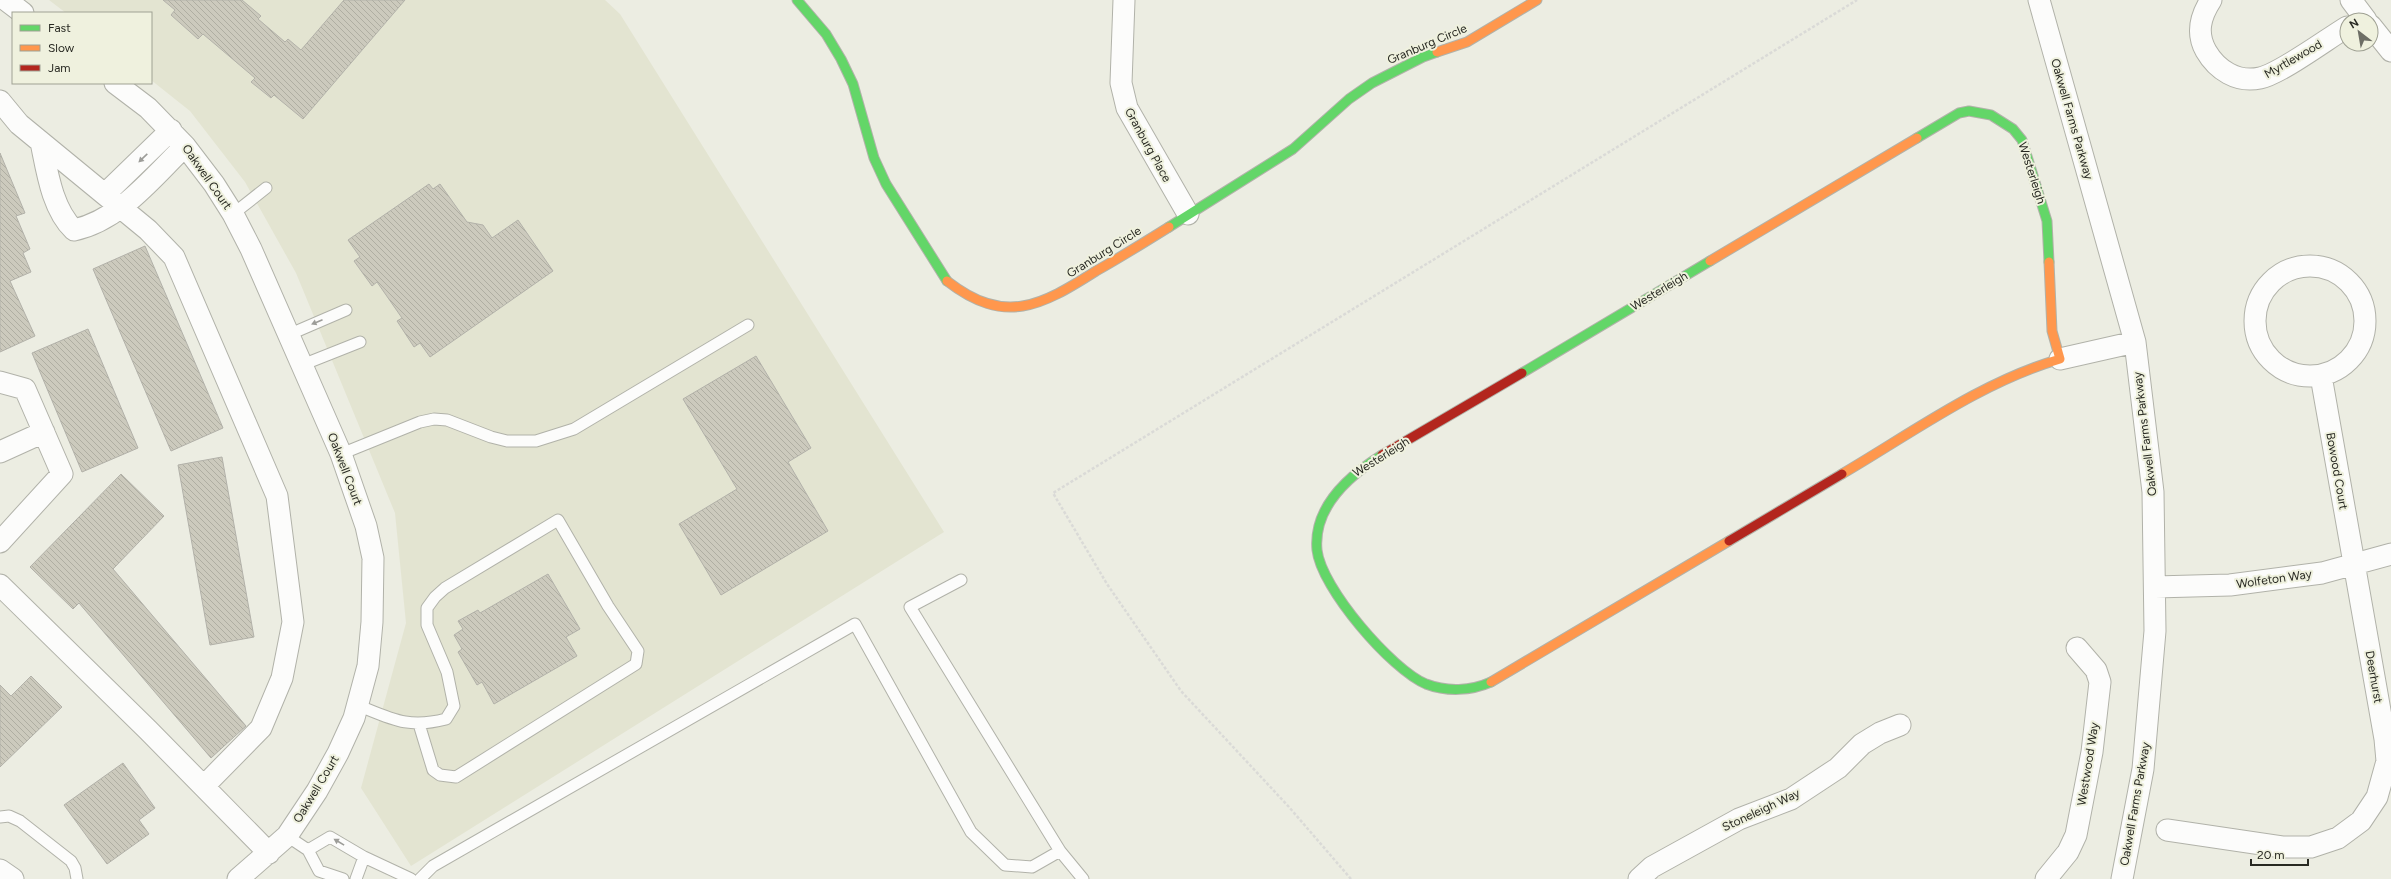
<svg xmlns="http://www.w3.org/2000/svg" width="2391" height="879" viewBox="0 0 2391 879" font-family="Figtree,sans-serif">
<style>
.built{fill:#e3e4d1}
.building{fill:url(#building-back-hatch);stroke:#b2b1a9}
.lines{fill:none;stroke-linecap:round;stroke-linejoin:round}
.lane-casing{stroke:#b1b2a9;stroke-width:13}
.street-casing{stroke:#b1b2a9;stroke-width:23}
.fast-casing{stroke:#b1b2a9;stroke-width:11}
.slow-casing{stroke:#b1b2a9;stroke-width:11}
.jam-casing{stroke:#b1b2a9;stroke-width:11}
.path{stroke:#dadad7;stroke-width:2.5;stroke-dasharray:3 2;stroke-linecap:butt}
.lane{stroke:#fcfcfb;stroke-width:11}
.street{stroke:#fcfcfb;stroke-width:21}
.fast{stroke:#63d668;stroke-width:9}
.slow{stroke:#ff974d;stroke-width:9}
.jam{stroke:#b3261e;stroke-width:9}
.oneway{fill:#9d9d99}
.labels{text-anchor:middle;stroke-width:4;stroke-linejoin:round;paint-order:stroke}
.street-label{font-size:12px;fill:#282922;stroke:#eff1de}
</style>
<defs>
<pattern id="building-back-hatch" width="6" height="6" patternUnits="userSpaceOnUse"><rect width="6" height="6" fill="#cccabd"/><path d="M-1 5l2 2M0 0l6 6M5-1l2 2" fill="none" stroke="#afaea2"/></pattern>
</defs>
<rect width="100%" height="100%" fill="#ecede2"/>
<!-- built -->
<path class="built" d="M49 0H605L620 14 944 532 411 866 361 788 406 623 395 513 296 273 245 182 190 111 151 80V13H66Z"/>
<!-- building -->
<path class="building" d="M163 0H242L261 16 258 19 285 42 288 39 301 50 344 0H405L303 119 274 95 271 98 251 82 255 78 203 34 198 39 171 15 175 10Z
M0 153 25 213 16 216 30 249 23 253 31 272 10 281 35 336 0 352Z
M429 184 433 189 440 184 467 222 483 225 492 238 518 220 553 271 430 357 420 343 414 347 397 321 402 318 377 282 372 286 354 261 360 257 348 240Z
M145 246 223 428 171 451 93 269Z
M88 329 138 448 82 472 32 353Z
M756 356 811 448 788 462 828 531 721 595 679 524 737 489 683 399Z
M222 457 254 637 210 645 178 465Z
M121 474 164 516 113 569 246 726 211 758 79 603 73 609 30 567Z
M548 574 580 629 566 637 577 656 494 704 482 682 477 685 458 652 462 649 454 635 463 629 458 621 478 610 480 613Z
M31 676 62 707 0 767V685L11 696Z
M123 763 155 808 139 820 149 834 107 864 64 805Z"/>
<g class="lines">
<!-- lane casing -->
<g class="lane-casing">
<path id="lane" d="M233 214 266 188
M288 335 346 310
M302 365 360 342
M341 454 420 422 434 419 447 420 491 437 507 441H536L574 429 748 325
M961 580 910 607 1060 851
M357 705C392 719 408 729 446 719L454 706 447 672 427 625V608L435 597 445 588 558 520 608 606 638 651 636 664 456 777 440 775 433 770 419 724
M0 817 9 816 20 821 71 861 75 868 77 879
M287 836 308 850 319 871 343 879
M308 850 330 837 364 857 411 879
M356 879 364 857
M420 879 433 866 855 624 971 832 1005 865 1032 867 1060 851 1083 879"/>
</g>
<!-- street casing -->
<g class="street-casing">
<path id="street" d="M6 0 23 13
M1124 0 1121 83 1127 108 1188 214
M2039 0 2135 342 2153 492 2155 631 2143 769 2122 879
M2211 0C2200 17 2196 33 2206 51 2217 70 2237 83 2260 78 2280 74 2327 39 2347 27
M2351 0 2366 20
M2371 26 2391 51
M115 83 148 108 185 146 214 184 233 214 251 249 341 454 366 526 373 558 372 622 368 666 354 718 338 753 317 791 287 836 238 879
M0 101 19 124 148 230 174 257 277 496 293 622 282 678 261 728 204 786
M41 142C47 171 52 209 74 230 120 220 153 177 185 146
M105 194 171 130
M2255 321a55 55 0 1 1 110 0a55 55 0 1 1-110 0Z
M2060 359 2135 342
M0 382 25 389 62 474 0 542
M0 452 44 432
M0 585 148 730 269 853
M2155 587 2230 585 2322 573 2391 554
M2167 830 2282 847H2311L2338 838 2361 821 2377 797 2387 761 2385 739 2321 376
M0 870 13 879
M1639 879 1652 867 1739 819 1791 799 1838 768 1862 744 1880 733 1900 725
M2046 879 2068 852 2076 835 2092 752 2100 682 2096 670 2077 648"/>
</g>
<!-- fast casing -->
<g class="fast-casing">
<path id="fast" d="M797 0 826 34 841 59 853 84 874 158 886 184 947 281
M1969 111 1991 115 2013 129 2022 140 2047 221 2049 262
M1917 138 1959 113 1969 111
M1169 227 1293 149 1349 99 1372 83 1423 57 1437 52
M1522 373 1710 261
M1382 455C1350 475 1313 507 1317 550 1321 588 1392 670 1426 684 1447 692 1471 691 1491 682"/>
</g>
<!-- slow casing -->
<g class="slow-casing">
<path id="slow" d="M1437 52 1467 42 1537 0
M1710 261 1917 138
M947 281C1005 326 1041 306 1096 271 1121 257 1145 242 1169 227
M1842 474C1912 433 1981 382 2060 359L2052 331 2049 262
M1491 682 1729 541"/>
</g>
<!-- jam casing -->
<g class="jam-casing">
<path id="jam" d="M1382 455 1522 373
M1729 541 1842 474"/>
</g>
<!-- path -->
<path class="path" d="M1351 879 1289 807 1181 691 1107 584 1053 493 1857 0"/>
<!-- lane -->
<use href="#lane" class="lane"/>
<!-- street -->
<use href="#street" class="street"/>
<!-- fast -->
<use href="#fast" class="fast"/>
<!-- slow -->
<use href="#slow" class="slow"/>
<!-- jam -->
<use href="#jam" class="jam"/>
</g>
<!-- one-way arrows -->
<defs><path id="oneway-solid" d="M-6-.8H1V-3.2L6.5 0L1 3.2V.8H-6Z"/></defs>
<g class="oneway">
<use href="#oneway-solid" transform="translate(143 158) rotate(136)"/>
<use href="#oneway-solid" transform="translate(317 322) rotate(157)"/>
<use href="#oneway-solid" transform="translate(339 842) rotate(-149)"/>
</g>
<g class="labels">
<!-- street labels -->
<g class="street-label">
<text transform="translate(1427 44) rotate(-23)" y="4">Granburg Circle</text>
<text transform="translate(2293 59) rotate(-30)" y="4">Myrtlewood</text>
<text transform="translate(2072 119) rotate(74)" y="4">Oakwell Farms Parkway</text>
<text transform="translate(1148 145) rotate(61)" y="4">Granburg Place</text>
<text transform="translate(2032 173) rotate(72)" y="4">Westerleigh</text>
<text transform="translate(207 177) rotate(55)" y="4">Oakwell Court</text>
<text transform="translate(1104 252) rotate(-32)" y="4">Granburg Circle</text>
<text transform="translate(1659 291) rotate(-31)" y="4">Westerleigh</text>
<text transform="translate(2145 434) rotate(-97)" y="4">Oakwell Farms Parkway</text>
<text transform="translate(1381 457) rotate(-32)" y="4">Westerleigh</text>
<text transform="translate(345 469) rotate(69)" y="4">Oakwell Court</text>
<text transform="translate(2337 471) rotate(80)" y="4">Bowood Court</text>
<text transform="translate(2274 579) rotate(-8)" y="4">Wolfeton Way</text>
<text transform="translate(2374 677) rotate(80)" y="4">Deerhurst</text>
<text transform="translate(2088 764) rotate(-81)" y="4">Westwood Way</text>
<text transform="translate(316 789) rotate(-59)" y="4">Oakwell Court</text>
<text transform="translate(2135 804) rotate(-80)" y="4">Oakwell Farms Parkway</text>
<text transform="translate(1761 810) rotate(-25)" y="4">Stoneleigh Way</text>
</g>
</g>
<!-- legend -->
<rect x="12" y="12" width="140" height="72" fill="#eff1de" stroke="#9fa193"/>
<rect x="20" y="25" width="20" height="6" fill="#63d668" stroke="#9fa193"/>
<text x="48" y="32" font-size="12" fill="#282922">Fast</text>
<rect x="20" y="45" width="20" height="6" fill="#ff974d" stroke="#9fa193"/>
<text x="48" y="52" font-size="12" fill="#282922">Slow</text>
<rect x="20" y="65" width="20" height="6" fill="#b3261e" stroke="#9fa193"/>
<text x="48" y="72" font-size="12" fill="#282922">Jam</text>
<!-- north arrow -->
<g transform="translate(2359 32) rotate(329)"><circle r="19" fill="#eff1de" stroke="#9fa193"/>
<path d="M0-3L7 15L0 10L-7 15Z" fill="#6d6e65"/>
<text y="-6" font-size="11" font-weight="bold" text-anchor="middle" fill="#282922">N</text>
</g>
<!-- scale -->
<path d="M2251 859v6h57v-6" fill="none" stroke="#282922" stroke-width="2"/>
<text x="2257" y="859" font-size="12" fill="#282922" stroke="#eff1de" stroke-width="3" paint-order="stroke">20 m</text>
</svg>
